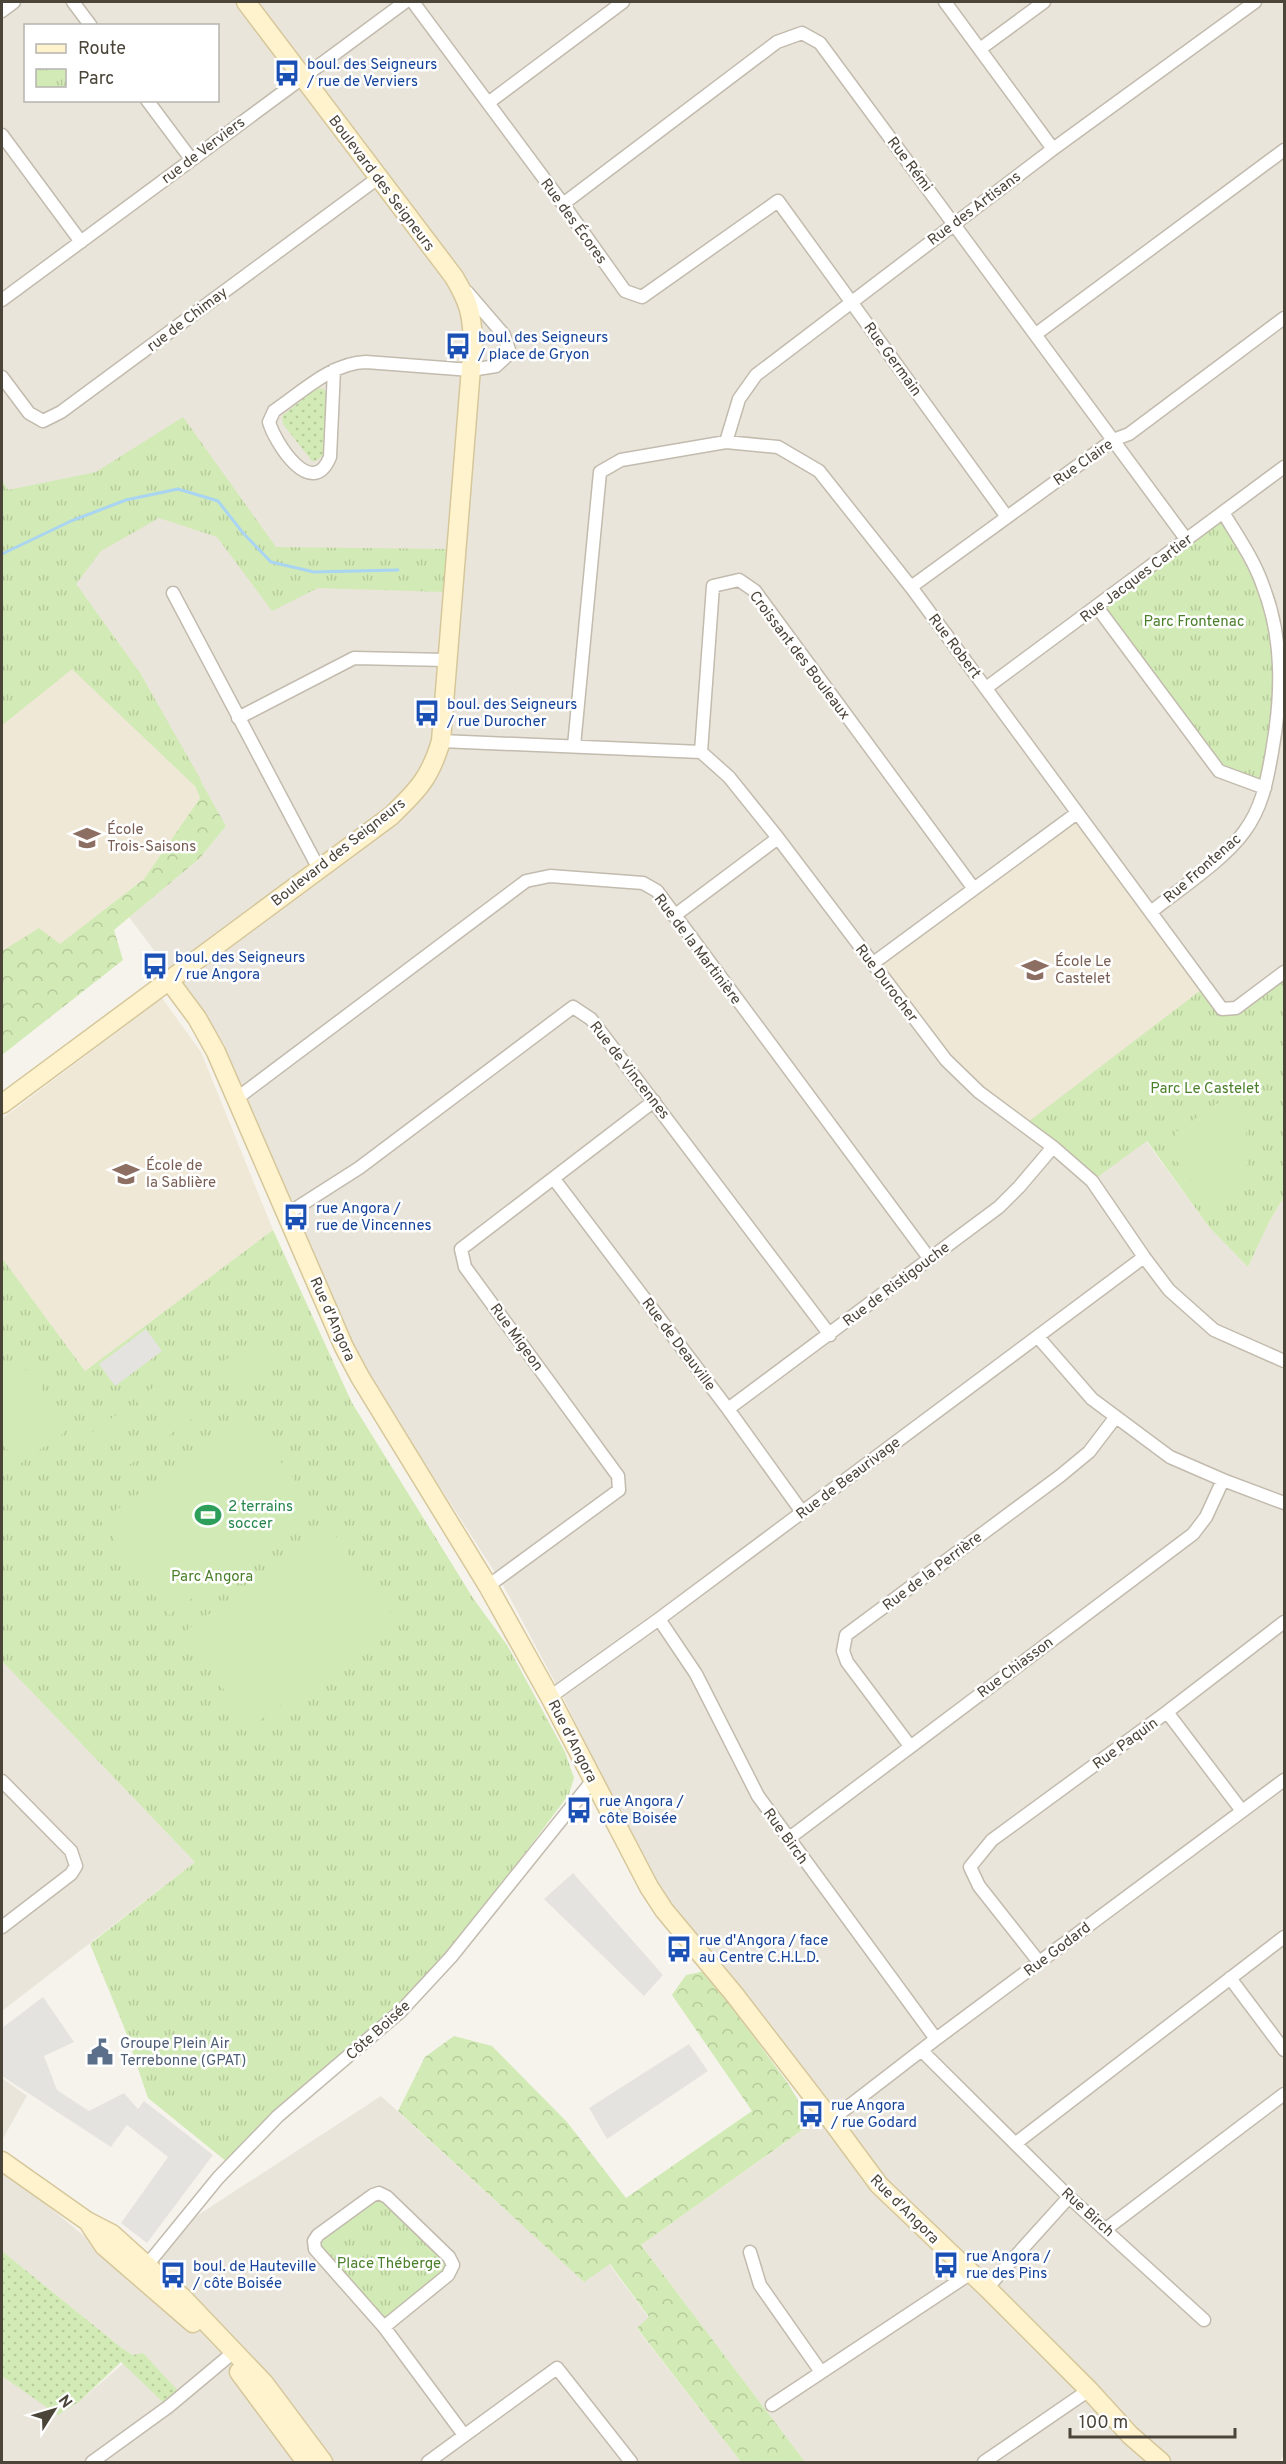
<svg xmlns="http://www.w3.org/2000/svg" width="1286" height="2464" viewBox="0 0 1286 2464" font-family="Overpass,sans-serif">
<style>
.residential{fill:#eae5da;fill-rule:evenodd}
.education{fill:#efe8d6}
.grass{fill:url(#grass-dots)}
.forest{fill:url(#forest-crowns)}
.park{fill:url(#park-tufts)}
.pitch{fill:#d2eab5}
.parking{fill:#e5e3e0}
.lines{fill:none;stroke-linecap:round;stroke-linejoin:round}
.stream{stroke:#a9d4f2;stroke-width:3}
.street-casing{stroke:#c2bbae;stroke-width:15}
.secondary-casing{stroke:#d6c79b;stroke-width:21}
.street{stroke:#fff;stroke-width:12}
.secondary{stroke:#fff3cd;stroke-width:18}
.labels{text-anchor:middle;stroke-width:5;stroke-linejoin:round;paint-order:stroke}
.transit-label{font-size:15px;fill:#164399;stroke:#fff;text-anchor:start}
.street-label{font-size:15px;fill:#4b4439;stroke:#fff}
.park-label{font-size:15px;fill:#4a7f2a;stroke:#fff}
.education-label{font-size:15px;fill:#785e54;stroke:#fff;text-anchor:start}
.leisure-label{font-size:15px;fill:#27864d;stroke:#fff;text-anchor:start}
.service-label{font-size:15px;fill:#4e5e75;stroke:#fff;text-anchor:start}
</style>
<defs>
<pattern id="grass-dots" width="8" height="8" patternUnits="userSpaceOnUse" patternTransform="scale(1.5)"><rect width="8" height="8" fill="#d2eab5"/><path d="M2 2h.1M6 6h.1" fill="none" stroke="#b6ca9c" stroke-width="1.8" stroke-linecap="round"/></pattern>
<pattern id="forest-crowns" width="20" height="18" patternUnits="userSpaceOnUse" patternTransform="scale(1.5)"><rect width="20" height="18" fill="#d2eab5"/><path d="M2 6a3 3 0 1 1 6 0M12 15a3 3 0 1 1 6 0" fill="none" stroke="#b6ca9c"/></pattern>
<pattern id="park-tufts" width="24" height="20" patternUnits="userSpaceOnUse" patternTransform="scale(1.5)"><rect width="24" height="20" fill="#d2eab5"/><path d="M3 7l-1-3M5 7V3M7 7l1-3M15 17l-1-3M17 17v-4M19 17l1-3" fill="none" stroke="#b6ca9c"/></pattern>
</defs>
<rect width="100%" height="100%" fill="#f6f3ec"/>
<!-- residential -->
<path class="residential" d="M2 2H1284V975L1146 1141 1209 1227 1248 1267 1269 1222 1284 1197V2455L1279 2462H805L641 2245 835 2107 654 1885 564 1699 503 1585 366 1372 352 1346 224 1044 129 917 200 858 226 826 140 673 2 481ZM26 26H218V100H26ZM1224 515 1234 543 1186 539Z
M2 1661 195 1862 2 2011Z
M2 2078 27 2096 2 2140Z
M381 2096 584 2282 609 2264 649 2318 637 2329 741 2462H2V2376L58 2414 80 2401 133 2355 123 2349 2 2251V2169L140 2281 192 2219Z"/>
<!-- education -->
<path class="education" d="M72 669 195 786 200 798 144 879 60 945 39 928 2 951V722Z
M1077 813 1205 987 1024 1125 979 1092 872 964Z
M162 998 201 1052 273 1230 85 1371 2 1258V1119Z"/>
<!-- grass -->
<path class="grass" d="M317 388 324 389 328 397 323 455 316 461H312L283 424 282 416Z
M2 2251 123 2349 133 2355 143 2353 182 2395 168 2407 121 2362 80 2401 58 2415 2 2376Z"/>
<!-- forest -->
<path class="forest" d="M2 481 140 673 226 826 200 858 114 930 123 960 2 1055V951L39 928 60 944 144 879 200 798 195 786 72 669 2 725Z
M705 1971 787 2082 812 2123 641 2245 805 2462H741L637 2328 649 2317 610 2264 584 2282 398 2111 425 2057 454 2036 492 2046 567 2122 626 2198 752 2111 672 1995 686 1975Z"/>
<!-- park -->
<path class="park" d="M183 417 276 547 447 549 444 592 318 588 272 611 217 537 159 518 101 551 76 584 140 673 201 780 195 786 72 669 2 725V481L8 490 96 472Z
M1224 514 1234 543 1258 589 1273 640 1277 682 1263 784 1219 771 1097 607Z
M1284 975V1197L1269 1222 1248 1267 1209 1227 1147 1141 1092 1181 1024 1125 1205 987 1222 1009Z
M273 1230 352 1403 473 1598 507 1645 565 1752 574 1778 569 1794 465 1934 401 2006 227 2162 148 2098 124 2027 90 1944 195 1862 2 1661V1258L85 1371Z
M379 2193 453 2265 384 2327 315 2249 318 2235Z"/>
<!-- pitch -->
<path class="pitch" d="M1224 1099 1244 1122 1250 1156 1242 1177 1225 1195 1207 1200 1173 1156 1176 1132Z
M256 1337 272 1358 240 1382 224 1361Z
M21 1369 40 1373 42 1401 65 1432 18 1465 2 1442V1383Z
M168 1377 179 1392 147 1415 136 1400Z
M185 1401 196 1416 164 1439 154 1425Z
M119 1413 130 1427 98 1451 87 1436Z
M247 1415 315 1509 169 1615 101 1521Z
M137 1437 147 1452 115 1475 105 1460Z
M329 1527 397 1621 251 1727 183 1633Z"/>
<!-- parking -->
<path class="parking" d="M146 1329 162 1351 115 1386 99 1364Z
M573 1873 663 1975 644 1996 544 1899Z
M43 1997 74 2042 44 2056 57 2090 89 2111 124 2093 138 2109 144 2101 213 2155 147 2243 121 2223 168 2157 127 2125 111 2147 2 2076V2028Z
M689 2044 708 2071 607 2139 589 2108Z"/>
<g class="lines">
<!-- stream -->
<path class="stream" d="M2 554 71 521 126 500 178 489 218 501 243 533 271 562 314 572 398 570"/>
<!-- street casing -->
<g class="street-casing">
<path id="street" d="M73 2 91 26
M413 2 563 204 625 291 642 297 778 201 1007 517
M945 2 1053 149
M2 11 14 2
M980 49 1044 2
M147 100 191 159
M488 103 623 2
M2 135 81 242
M563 204 777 42 802 33 820 43 1186 539
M2 300 405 2
M1036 334 1284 150
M334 370 330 457C312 501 275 443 269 422L274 411C302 392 331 363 366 362L471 370 496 366 510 353 504 335 467 292
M2 377 29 413 43 421 61 412 378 178
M726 442 739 399 756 375 1053 149 1255 2
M911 587 1113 440 1129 434 1284 318
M173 593 319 869
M1097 607 1219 771 1265 788
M986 688 1284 467
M238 718 354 658 447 660
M441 741 701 752 729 777 778 838 946 1060 979 1092 1053 1147 1092 1181 1144 1257 1169 1290 1214 1330 1284 1361
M574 746 600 472 621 460 726 442 778 447 819 471 911 587 1222 1009 1236 1008 1284 972
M701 752 713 586 739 580 755 591 974 889
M1151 912C1179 889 1223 861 1244 832 1262 808 1267 781 1272 752 1282 696 1284 640 1263 586 1254 560 1238 537 1224 514
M674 916 778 838
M872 964 1077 813
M236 1099 526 881 550 876 643 883 657 891 929 1258
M554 1179 728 1409 802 1512
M287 1214 359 1168 573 1007 591 1019 830 1335
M1038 1337 1092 1399 1170 1457 1223 1480 1284 1503
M728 1409 999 1207 1019 1187 1053 1147
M488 1586 619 1490 618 1476 465 1267 461 1249 654 1101
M659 1619 696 1674 758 1796 936 2039
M550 1697 659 1619 1144 1257
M1167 1712 1242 1811
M910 1746 847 1662 843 1651 846 1635 1060 1476 1089 1452 1115 1418
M2 1781 71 1851 76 1866 71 1874 2 1927
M788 1839 1193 1534 1206 1517 1223 1480
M1039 1962 979 1886 970 1867 992 1840 1167 1712 1284 1622
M1230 1978 1284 2050
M922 2051 1069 2197 1204 2320
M831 2120 936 2039 1284 1780
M1016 2143 1284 1937
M1106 2229 1284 2094
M750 2252 760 2285 821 2372
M143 2270 218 2178 278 2116 401 2011 451 1957 593 1780
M987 2288 1069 2197
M384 2327 448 2275 453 2265 449 2257 387 2197 379 2193 373 2195 318 2235 314 2241 315 2249 384 2327 464 2435
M772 2405 971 2273
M92 2462 168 2407 235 2351
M428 2462 557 2368 631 2462
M984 2462 1089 2390"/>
</g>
<!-- secondary casing -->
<g class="secondary-casing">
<path id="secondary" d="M168 979 197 1018 216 1052 344 1347 360 1377 488 1586 550 1697 649 1887 664 1910 734 1994 831 2120 879 2185 987 2288 1089 2390 1130 2435 1161 2462
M2 1104 391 816C418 790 430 778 441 741L473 343C472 314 469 302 454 277L246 2
M2 2161 87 2221 112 2234 183 2298 264 2383 323 2462
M90 2225 104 2246 193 2323
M239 2372 306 2462"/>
</g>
<!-- street -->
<use href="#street" class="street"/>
<!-- secondary -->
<use href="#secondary" class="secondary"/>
</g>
<!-- icons -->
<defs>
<g id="bus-bare" transform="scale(2.07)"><path d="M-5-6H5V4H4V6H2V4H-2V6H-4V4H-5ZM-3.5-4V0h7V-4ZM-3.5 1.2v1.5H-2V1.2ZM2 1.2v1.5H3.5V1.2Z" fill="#1a4fb4" stroke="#fff" stroke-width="2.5" paint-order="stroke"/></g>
<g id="school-bare" transform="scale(2.07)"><path d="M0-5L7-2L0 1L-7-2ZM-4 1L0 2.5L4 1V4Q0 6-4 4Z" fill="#8d6e63" stroke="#fff" stroke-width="2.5" paint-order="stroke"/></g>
<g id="stadium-bare" transform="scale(2.07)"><path d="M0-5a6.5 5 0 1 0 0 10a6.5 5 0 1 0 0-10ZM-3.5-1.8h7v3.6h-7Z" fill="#2e9e5b" stroke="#fff" stroke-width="2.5" paint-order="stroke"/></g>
<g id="civic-bare" transform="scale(2.07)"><path d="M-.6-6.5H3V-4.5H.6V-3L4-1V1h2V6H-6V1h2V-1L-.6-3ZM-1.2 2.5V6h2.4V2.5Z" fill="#5c6f8a" stroke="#fff" stroke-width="2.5" paint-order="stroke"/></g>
</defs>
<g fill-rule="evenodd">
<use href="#bus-bare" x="287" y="73"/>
<use href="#bus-bare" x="458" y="346"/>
<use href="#bus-bare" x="427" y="713"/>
<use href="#school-bare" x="87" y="838"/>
<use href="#bus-bare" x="155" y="966"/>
<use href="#school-bare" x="1035" y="970"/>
<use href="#school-bare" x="126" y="1174"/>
<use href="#bus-bare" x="296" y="1217"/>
<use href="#stadium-bare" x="208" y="1515"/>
<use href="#bus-bare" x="579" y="1810"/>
<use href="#bus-bare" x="679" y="1949"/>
<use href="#civic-bare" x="100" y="2052"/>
<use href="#bus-bare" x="811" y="2114"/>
<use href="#bus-bare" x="946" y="2265"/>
<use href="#bus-bare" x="173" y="2275"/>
</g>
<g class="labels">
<!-- transit labels -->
<g class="transit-label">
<text x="307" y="69">boul. des Seigneurs<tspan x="307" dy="17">/ rue de Verviers</tspan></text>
<text x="478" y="342">boul. des Seigneurs<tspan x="478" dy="17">/ place de Gryon</tspan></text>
<text x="447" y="709">boul. des Seigneurs<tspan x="447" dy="17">/ rue Durocher</tspan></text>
<text x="175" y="962">boul. des Seigneurs<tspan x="175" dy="17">/ rue Angora</tspan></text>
<text x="316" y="1213">rue Angora /<tspan x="316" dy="17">rue de Vincennes</tspan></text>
<text x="599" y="1806">rue Angora /<tspan x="599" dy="17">côte Boisée</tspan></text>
<text x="699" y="1945">rue d'Angora / face<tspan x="699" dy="17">au Centre C.H.L.D.</tspan></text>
<text x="831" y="2110">rue Angora<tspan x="831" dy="17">/ rue Godard</tspan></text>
<text x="966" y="2261">rue Angora /<tspan x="966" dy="17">rue des Pins</tspan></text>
<text x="193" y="2271">boul. de Hauteville<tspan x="193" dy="17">/ côte Boisée</tspan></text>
</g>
<!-- street labels -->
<g class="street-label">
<text transform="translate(203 150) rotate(-37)" y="5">rue de Verviers</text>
<text transform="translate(910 164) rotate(53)" y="5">Rue Rémi</text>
<text transform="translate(382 183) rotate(53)" y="5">Boulevard des Seigneurs</text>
<text transform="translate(974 208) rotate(-37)" y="5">Rue des Artisans</text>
<text transform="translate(574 221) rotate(54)" y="5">Rue des Écores</text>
<text transform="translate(187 319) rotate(-37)" y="5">rue de Chimay</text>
<text transform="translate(893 359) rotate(54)" y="5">Rue Germain</text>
<text transform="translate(1083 462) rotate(-35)" y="5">Rue Claire</text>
<text transform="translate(1136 578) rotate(-37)" y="5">Rue Jacques Cartier</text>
<text transform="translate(955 646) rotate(53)" y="5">Rue Robert</text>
<text transform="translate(800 655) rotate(53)" y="5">Croissant des Bouleaux</text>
<text transform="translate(338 852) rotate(-38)" y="5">Boulevard des Seigneurs</text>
<text transform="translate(1202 868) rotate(-41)" y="5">Rue Frontenac</text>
<text transform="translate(698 949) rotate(53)" y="5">Rue de la Martinière</text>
<text transform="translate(887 983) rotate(53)" y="5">Rue Durocher</text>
<text transform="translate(630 1070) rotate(52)" y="5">Rue de Vincennes</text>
<text transform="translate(896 1284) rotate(-37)" y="5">Rue de Ristigouche</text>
<text transform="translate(333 1319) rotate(66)" y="5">Rue d'Angora</text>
<text transform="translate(517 1337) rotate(54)" y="5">Rue Migeon</text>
<text transform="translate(679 1344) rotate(53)" y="5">Rue de Deauville</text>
<text transform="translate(848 1478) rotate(-37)" y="5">Rue de Beaurivage</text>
<text transform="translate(932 1571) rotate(-37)" y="5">Rue de la Perrière</text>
<text transform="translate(1015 1667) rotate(-37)" y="5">Rue Chiasson</text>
<text transform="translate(573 1741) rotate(63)" y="5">Rue d'Angora</text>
<text transform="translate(1125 1743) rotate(-36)" y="5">Rue Paquin</text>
<text transform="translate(786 1836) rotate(54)" y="5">Rue Birch</text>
<text transform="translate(1057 1949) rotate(-37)" y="5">Rue Godard</text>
<text transform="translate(378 2030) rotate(-42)" y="5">Côte Boisée</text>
<text transform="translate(905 2209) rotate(45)" y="5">Rue d'Angora</text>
<text transform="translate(1088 2212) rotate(42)" y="5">Rue Birch</text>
</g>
<!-- park labels -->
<g class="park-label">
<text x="1194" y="626">Parc Frontenac</text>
<text x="1205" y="1093">Parc Le Castelet</text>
<text x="212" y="1581">Parc Angora</text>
<text x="389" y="2268">Place Théberge</text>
</g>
<!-- education labels -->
<g class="education-label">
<text x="107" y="834">École<tspan x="107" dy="17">Trois-Saisons</tspan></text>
<text x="1055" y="966">École Le<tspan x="1055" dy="17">Castelet</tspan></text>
<text x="146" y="1170">École de<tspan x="146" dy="17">la Sablière</tspan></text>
</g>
<!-- leisure labels -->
<g class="leisure-label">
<text x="228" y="1511">2 terrains<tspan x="228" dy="17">soccer</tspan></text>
</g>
<!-- service labels -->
<g class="service-label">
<text x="120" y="2048">Groupe Plein Air<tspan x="120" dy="17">Terrebonne (GPAT)</tspan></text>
</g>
</g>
<!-- border -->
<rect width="1286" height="2464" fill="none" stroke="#4b4439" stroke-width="6"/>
<!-- legend -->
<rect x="24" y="24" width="195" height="78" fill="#ffffff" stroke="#b7b4b0" stroke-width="1.5"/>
<rect x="36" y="44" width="30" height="9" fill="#fff3cd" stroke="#b7b4b0" stroke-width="1.5"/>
<text x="78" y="54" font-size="18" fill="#4b4439">Route</text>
<rect x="36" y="69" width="30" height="18" fill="url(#park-tufts)" stroke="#b7b4b0" stroke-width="1.5"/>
<text x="78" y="84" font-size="18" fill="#4b4439">Parc</text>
<!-- north arrow -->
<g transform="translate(54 2410) rotate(53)" stroke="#ffffff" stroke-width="4.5" paint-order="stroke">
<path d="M0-4.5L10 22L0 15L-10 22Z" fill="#4b4439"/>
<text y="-9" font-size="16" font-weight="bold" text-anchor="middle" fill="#4b4439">N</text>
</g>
<!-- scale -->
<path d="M1070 2428v9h165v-9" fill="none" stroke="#4b4439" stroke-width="3"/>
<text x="1079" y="2428" font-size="18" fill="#4b4439" stroke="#ffffff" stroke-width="4.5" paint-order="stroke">100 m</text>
</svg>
